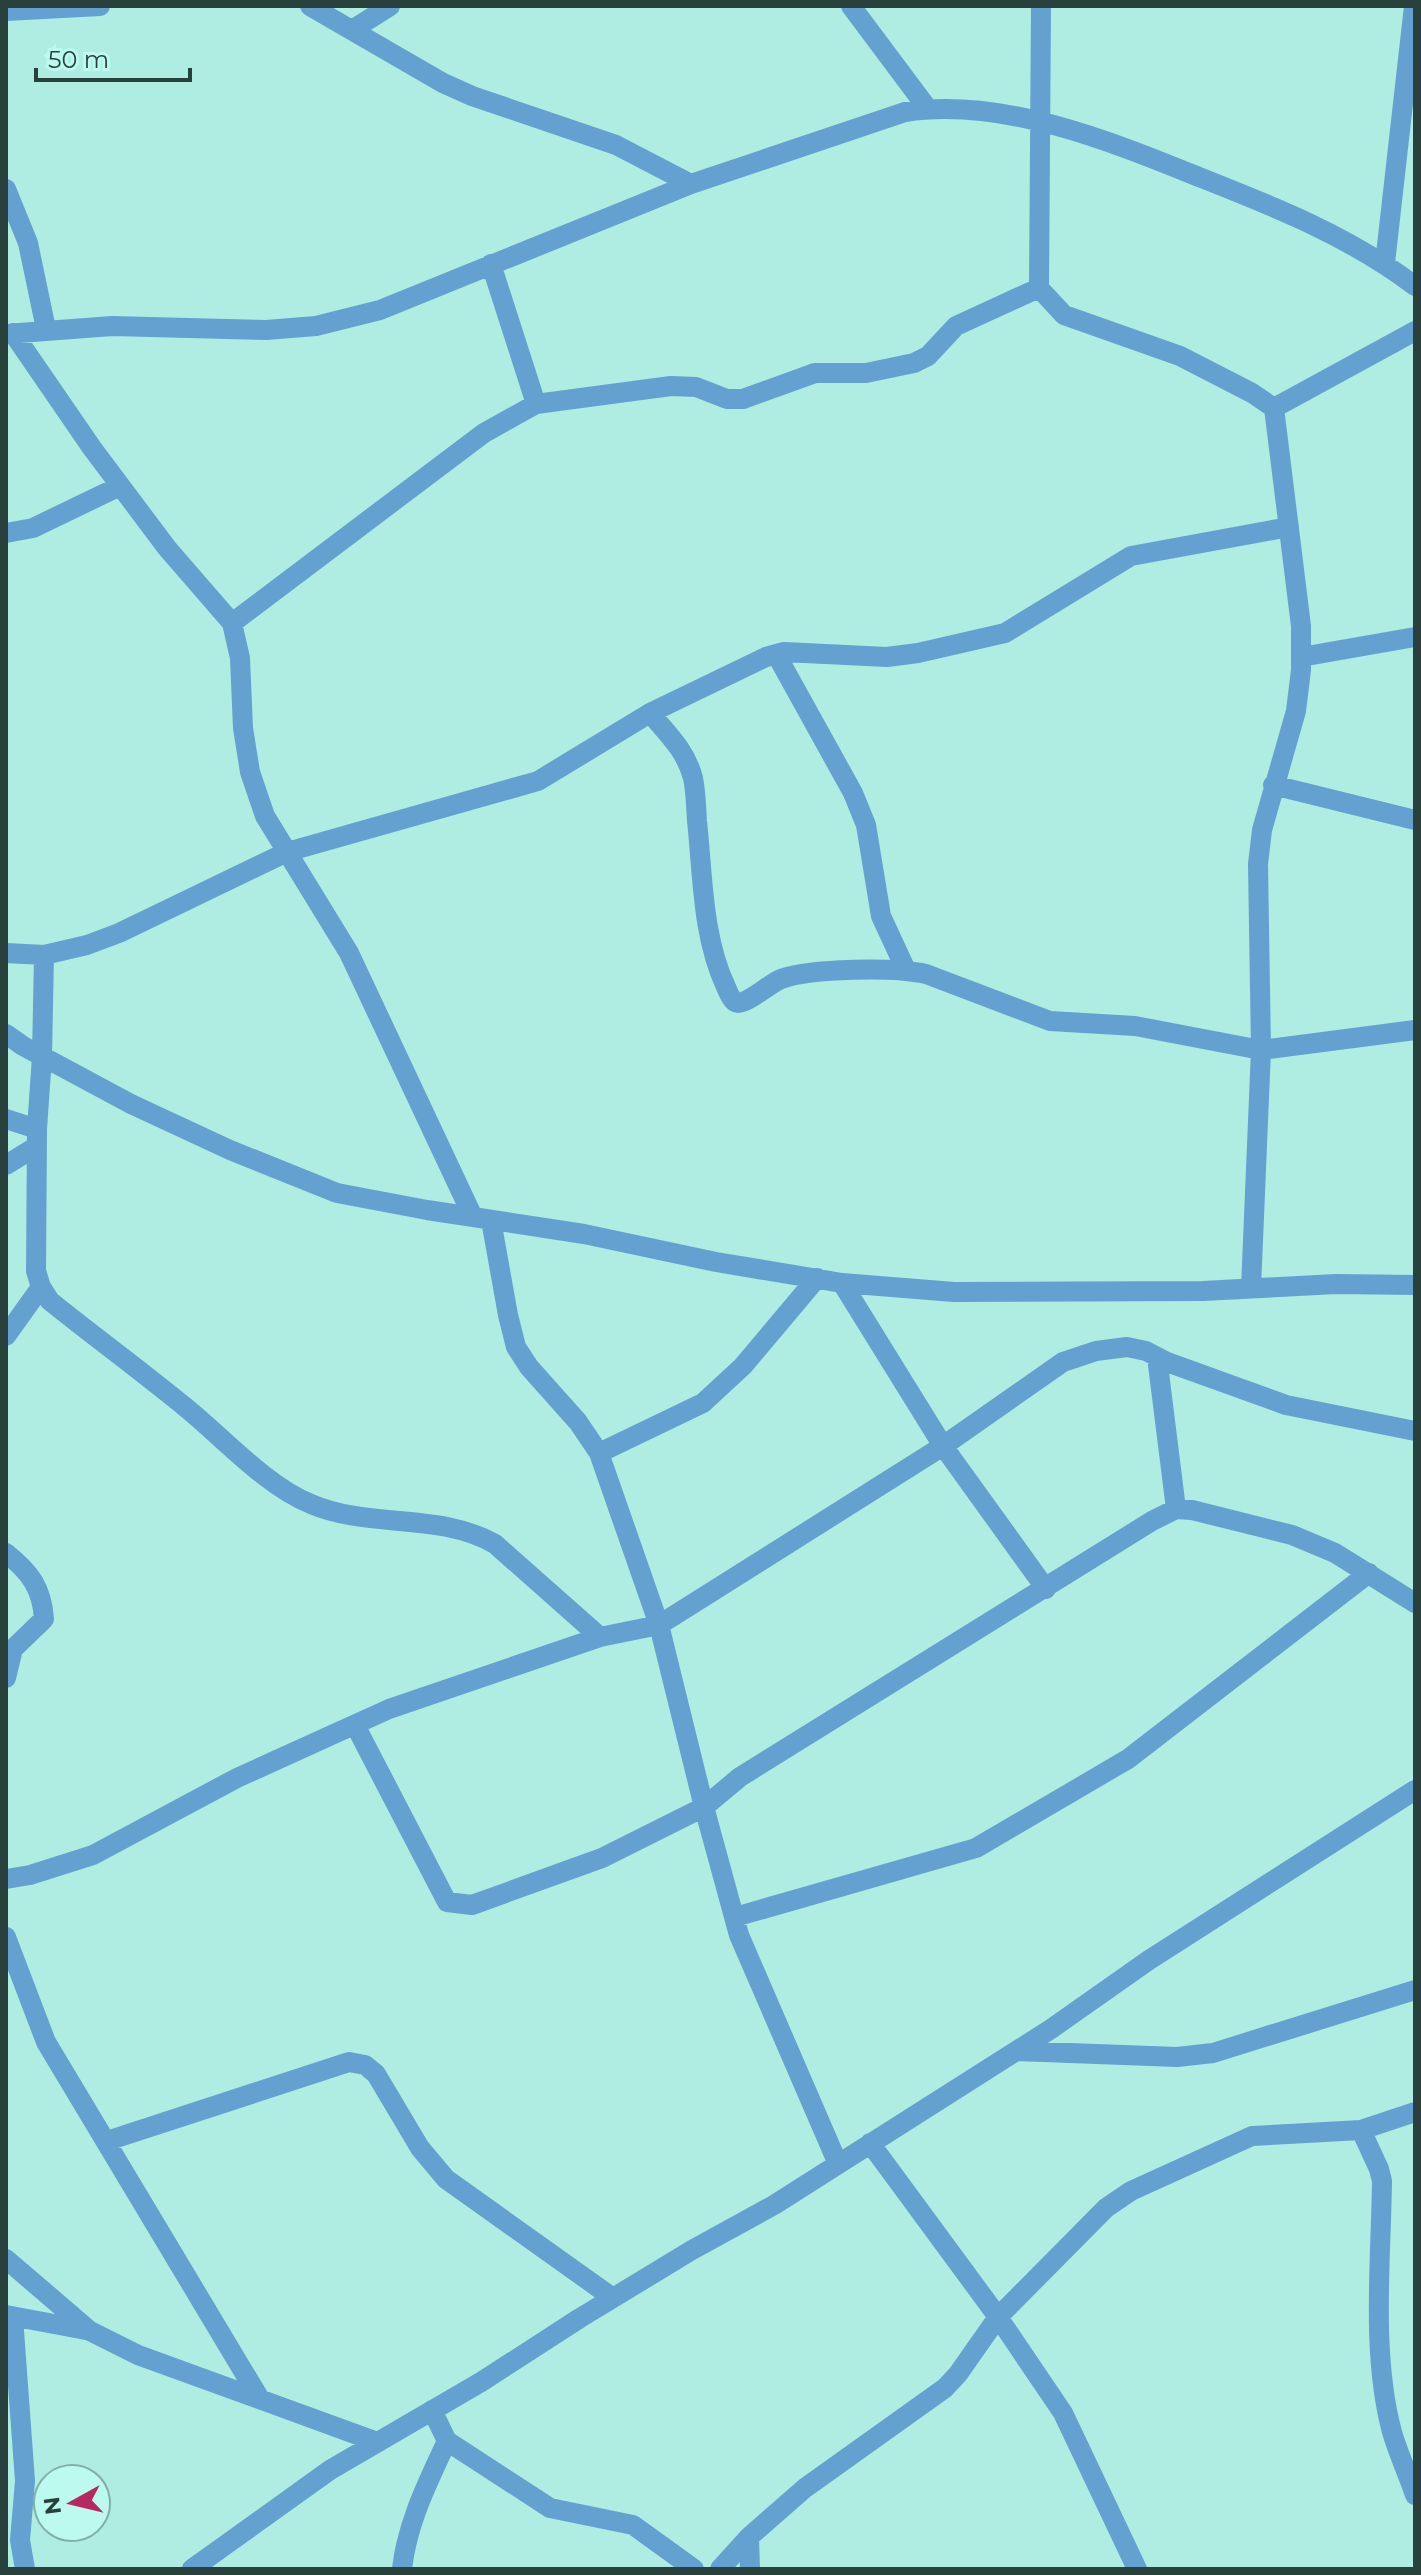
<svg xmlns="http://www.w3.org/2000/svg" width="1421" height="2575" viewBox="0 0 1421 2575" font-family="Montserrat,sans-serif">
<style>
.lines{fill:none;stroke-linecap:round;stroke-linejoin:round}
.minor{stroke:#65a1d0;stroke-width:20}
</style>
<rect width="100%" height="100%" fill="#afece2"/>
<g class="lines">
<!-- minor -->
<path class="minor" d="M310 6 443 83 472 96 616 145 691 184
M851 6 928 109
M1041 6 1039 288 1064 315 1180 356 1252 393 1274 408 1301 626V670L1296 711 1262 830 1258 864 1261 1050 1251 1288
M6 11 100 6
M352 30 390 6
M6 189 28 243 46 329
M1385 263 1414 6
M491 264 536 404
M13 333 92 448 167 548 232 623 240 658 243 728 250 772 265 816 349 953 473 1217
M6 334 112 326 266 330 316 326 380 310 691 184 905 112C1002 97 1110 141 1199 177 1275 207 1349 236 1415 286
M1274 408 1415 331
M6 533 33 528 120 486
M232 623 484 433 536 404 671 386 696 387 727 399H743L815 373H866L914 363 928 356 956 326 1039 288
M776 654 853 793 866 825 881 916 906 970
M1301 657 1415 637
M650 713C668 734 686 751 693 778 696 792 696 807 697 821 703 876 702 936 726 987 728 992 731 999 735 1002 743 1008 770 983 781 979 812 968 894 967 926 974L1050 1021 1135 1026 1261 1050 1415 1030
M1273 785 1415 820
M6 953 44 955 87 945 119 933 287 852 538 781 650 713 766 657 784 652 887 657 918 653 1005 633 1131 556 1289 527
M44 955 42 1056 37 1129 36 1271 41 1287 50 1301C96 1338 144 1373 190 1411 226 1441 267 1486 311 1504 369 1529 439 1512 495 1544L600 1637
M6 1034 23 1046 131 1104 230 1150 337 1193 427 1210 584 1234 716 1262 842 1283 954 1292 1203 1291 1336 1284 1415 1285
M6 1119 37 1129
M6 1165 37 1146
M491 1220 508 1315 516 1347 529 1367 578 1422 599 1453 659 1625 704 1807 739 1935 838 2164
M842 1283 943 1446 1046 1589
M6 1336 41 1287
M1157 1357 1176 1509
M599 1453 703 1403 743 1366 817 1278
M6 1553C30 1572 42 1588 44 1619L13 1649 6 1678
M355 1725 447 1902 472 1905 602 1858 704 1807 740 1777 1152 1521 1176 1509 1192 1510 1292 1535 1335 1553 1415 1603
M6 1879 30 1875 93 1855 237 1778 389 1709 600 1637 659 1625 943 1446 1063 1362 1096 1351 1127 1347 1146 1351 1167 1362 1286 1405 1415 1431
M735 1917 976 1848 1128 1759 1369 1573
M6 1937 46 2042 260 2399
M1016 2051 1177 2057 1213 2053 1415 1990
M1361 2130 1379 2169 1382 2181C1381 2261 1371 2354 1392 2432 1398 2453 1408 2474 1415 2495
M107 2141 349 2062 365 2065 376 2074 420 2148 446 2179 613 2298
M870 2143 998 2317 1063 2413 1137 2569
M6 2259 90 2331 138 2355 377 2442
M6 2315 86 2330
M13 2317 25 2481 20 2540 25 2569
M432 2410 447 2441 550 2508 633 2525 694 2569
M749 2537 750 2569
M192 2569 330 2470 481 2382 580 2318 692 2250 774 2205 1051 2029 1149 1960 1415 1790
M402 2569C407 2523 428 2482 447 2441
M720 2569 749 2537 805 2488 945 2388 958 2374 998 2317 1106 2208 1131 2191 1252 2136 1361 2130 1415 2112"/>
</g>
<!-- border -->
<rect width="1421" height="2575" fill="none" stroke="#28413d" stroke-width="16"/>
<!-- north arrow -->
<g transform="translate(72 2503) rotate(262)"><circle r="38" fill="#bcfaef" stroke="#81b0a8" stroke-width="2"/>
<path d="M0-6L14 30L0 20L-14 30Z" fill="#b6295f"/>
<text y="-12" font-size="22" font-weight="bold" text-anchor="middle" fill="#28413d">N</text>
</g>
<!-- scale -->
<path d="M36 68v12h154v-12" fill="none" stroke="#28413d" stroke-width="4"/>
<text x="48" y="68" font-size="24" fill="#28413d" stroke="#bcfaef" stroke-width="6" paint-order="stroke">50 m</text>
</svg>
